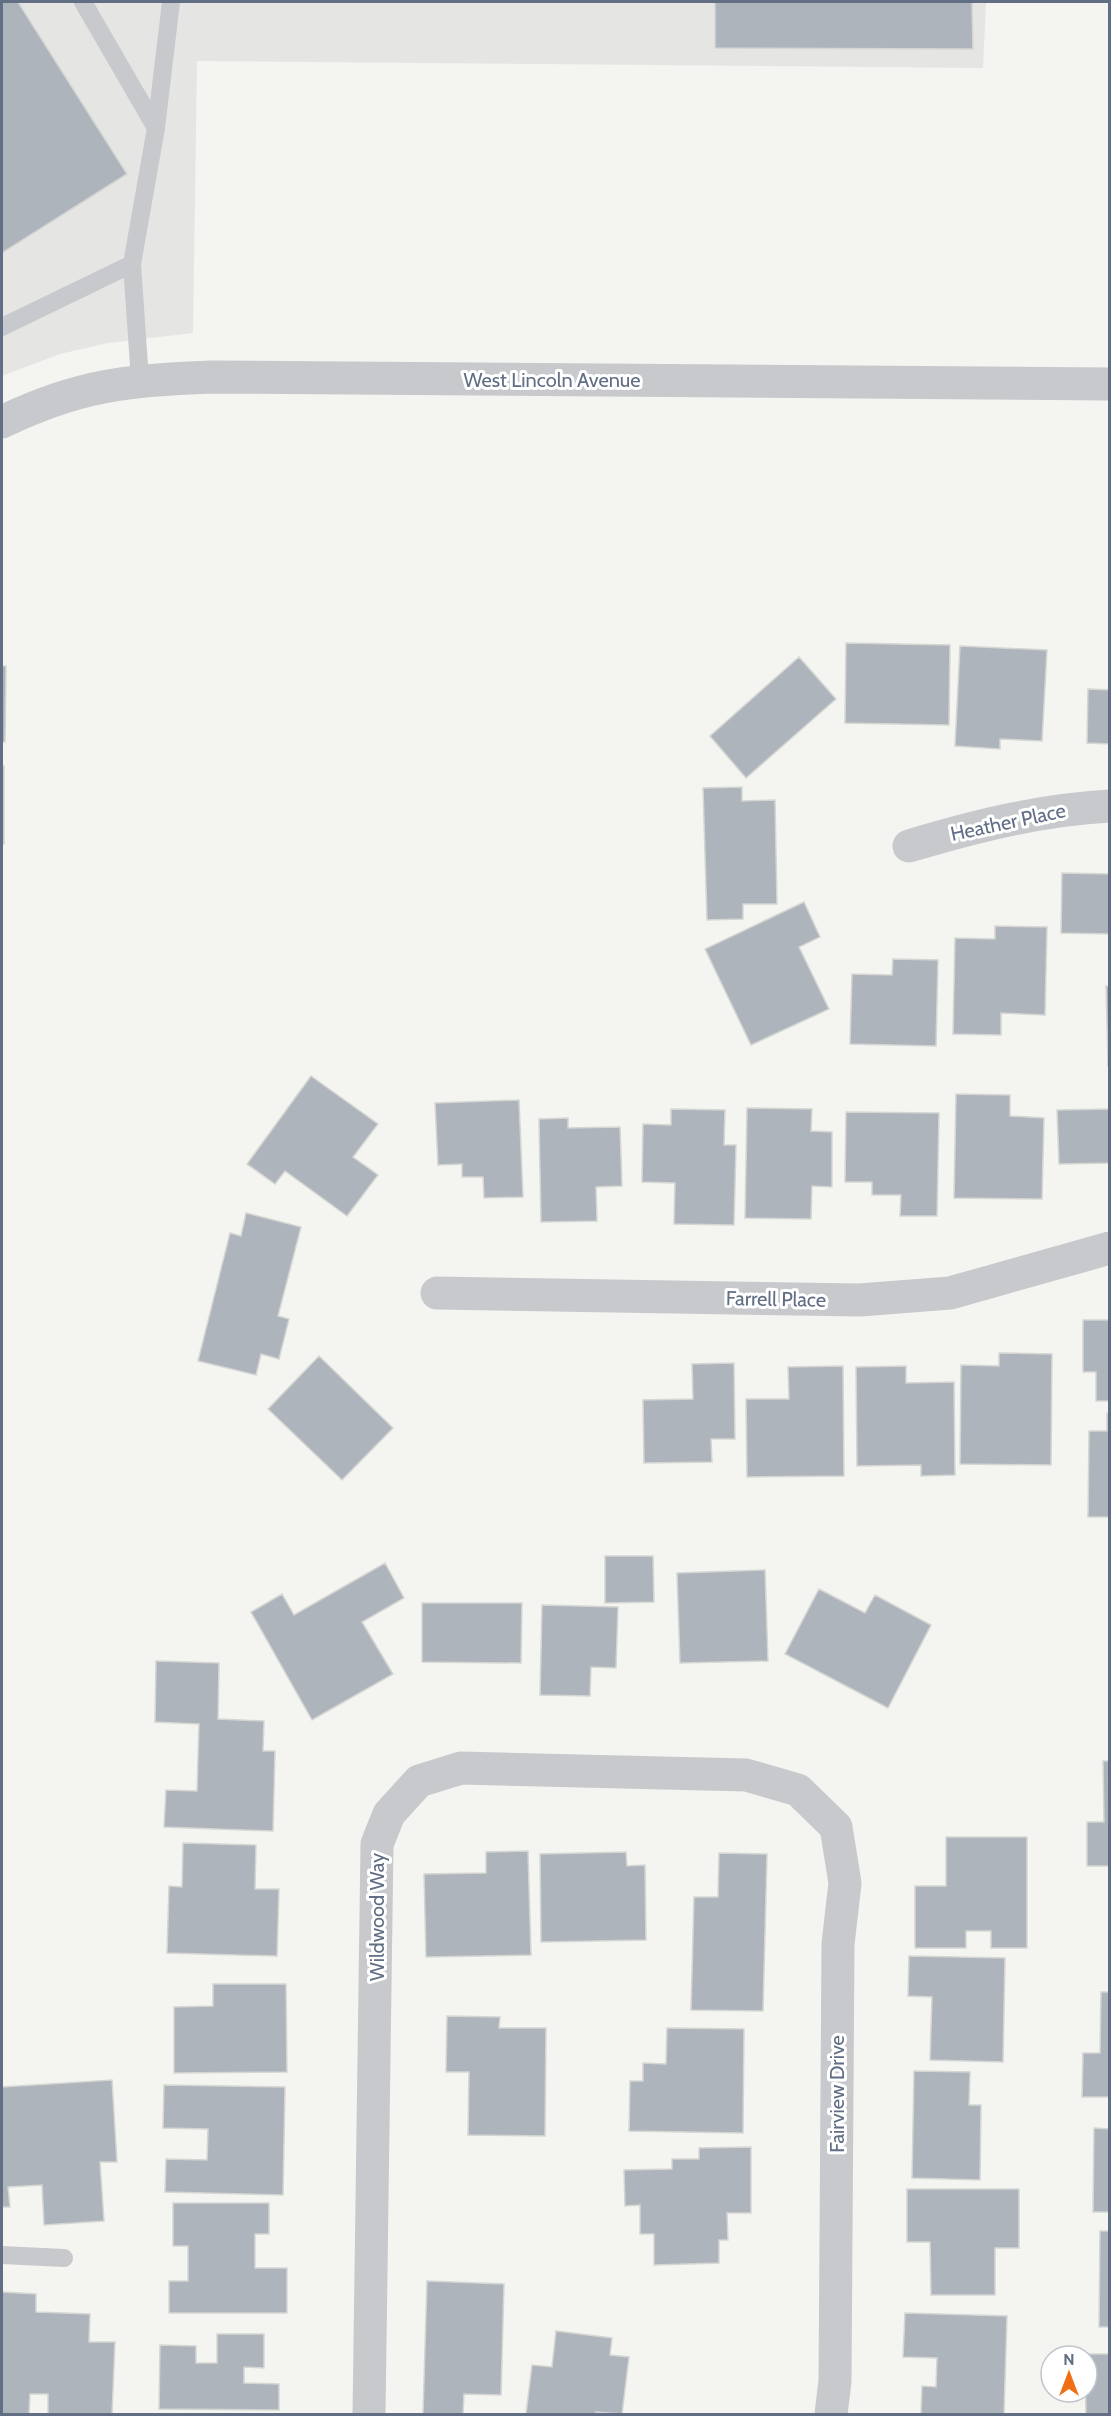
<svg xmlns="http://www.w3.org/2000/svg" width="1111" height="2416" viewBox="0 0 1111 2416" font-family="Cabin,sans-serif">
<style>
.built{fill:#e5e5e4}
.building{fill:#aeb4bb;stroke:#d5d6d3;stroke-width:1.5}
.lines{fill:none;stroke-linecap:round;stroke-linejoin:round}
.lane{stroke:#c7c9cd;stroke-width:18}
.street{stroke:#c7c9cd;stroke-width:33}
.labels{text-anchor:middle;stroke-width:6;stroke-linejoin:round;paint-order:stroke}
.street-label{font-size:20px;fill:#616e84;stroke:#fff}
</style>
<rect width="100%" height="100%" fill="#f4f5f0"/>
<!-- built -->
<path class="built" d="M2 2H986L983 68 197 61 193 333 108 343 60 354 2 376Z"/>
<!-- building -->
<path class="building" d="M2 2H18L127 174 2 253Z
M715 2H972L973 49 715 48Z
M846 643 950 645 949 725 845 723Z
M960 646 1047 650 1042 741 1000 739V749L955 746Z
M799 657 836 699 746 778 710 736Z
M2 666H6L5 742H2Z
M1088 689 1110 690V744L1087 743Z
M2 766H4V844H2Z
M742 787V801L775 800 777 904H743V919L707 920 703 788Z
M1062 873 1110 874V934L1061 933Z
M804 902 820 937 799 947 829 1009 751 1045 705 949Z
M995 926 1047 927 1045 1015 1001 1013V1035L953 1034 955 938 995 939Z
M893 959 938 960 936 1046 850 1044 852 974 892 975Z
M1106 986H1110V1066H1108Z
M311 1076 378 1124 353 1157 378 1175 347 1216 285 1171 275 1184 247 1164Z
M956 1094 1010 1095V1116L1044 1118 1042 1199 954 1198Z
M519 1100 523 1197 484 1198 483 1177H462V1164L438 1165 435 1103Z
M747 1108 812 1109 811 1131 832 1132V1187L812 1186 811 1219 745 1218Z
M671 1109 725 1110 724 1145H736L734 1225 674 1224 675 1183 642 1182 643 1124 671 1125Z
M1110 1109V1163L1059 1164 1057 1110Z
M846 1112 939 1113 937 1216H900L901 1195H872V1182H845Z
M568 1118V1128L620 1127 622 1186 596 1187 597 1221 541 1222 539 1119Z
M246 1213 301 1227 278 1316 289 1319 279 1359 261 1354 256 1375 198 1361 230 1233 241 1236Z
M1083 1320H1110V1401H1096V1372H1083Z
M999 1353 1052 1354 1051 1465 960 1464 961 1365 999 1366Z
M319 1356 393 1428 342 1480 268 1409Z
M734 1363 735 1439H711L712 1462 644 1463 643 1400 693 1399 692 1364Z
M843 1366 844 1476 747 1477 746 1399H789L788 1367Z
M906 1366V1383L954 1382 955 1475 921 1476V1465L857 1466 856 1367Z
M1107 1413H1110V1517H1088L1089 1431H1107Z
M605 1556H653L654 1602 605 1603Z
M385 1563 404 1598 362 1622 393 1674 312 1720 251 1612 282 1594 294 1615Z
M765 1570 768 1661 680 1663 677 1573Z
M819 1589 865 1613 875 1595 931 1625 888 1708 785 1654Z
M422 1603H522L521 1663 422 1662Z
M542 1605 618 1607 616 1668 591 1667 590 1696 540 1695Z
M156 1661 219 1663 218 1719 264 1721 263 1751H275L273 1831 164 1827 166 1790 197 1791 199 1724 155 1722Z
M1103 1761H1110V1866H1087V1822H1104Z
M946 1837H1027V1948H991V1931H966V1948H915V1886H946Z
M183 1843 256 1845 255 1889H279L277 1956 167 1953 169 1886 182 1887Z
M528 1851 531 1955 426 1957 424 1874 486 1873V1852Z
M626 1852 627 1866 645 1865 646 1940 541 1942 540 1854Z
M719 1853 767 1854 763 2011 691 2010 694 1897H718Z
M909 1956 1005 1958 1003 2062 930 2060 932 1997 908 1996Z
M213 1984H286L287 2072 174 2073V2007L213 2006Z
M1101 1992H1110V2097H1082L1083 2053H1100Z
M447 2016 500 2017 499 2028H546L545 2136 468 2135 469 2072H446Z
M667 2028 744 2029 743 2133 629 2131 630 2081H643V2063L666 2064Z
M914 2071 970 2072 969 2105H981L980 2180 912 2178Z
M112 2080 117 2162H100L104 2221 44 2225 42 2185 8 2187 10 2207H2V2087Z
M164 2085 285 2087 283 2195 165 2192 166 2159 207 2160 208 2129 163 2128Z
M1094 2128 1110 2129V2212H1093Z
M751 2147V2213H727L728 2240H719V2263L654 2265V2234H640V2205L625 2206 624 2170 672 2169V2159H699V2148Z
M907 2189H1019V2248H995V2295H931L930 2242H907Z
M173 2203H269V2234H255V2268H287V2313H169V2281H188V2246H173Z
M1100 2231H1110V2327H1099Z
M427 2281 504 2284 501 2395 464 2394 463 2414H423Z
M2 2292 36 2294V2312L90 2314 89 2342H115L112 2414H48V2394H30L29 2414H2Z
M905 2313 1007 2316 1004 2414H921L922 2386 936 2387 937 2358 903 2357Z
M556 2331 612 2338 610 2355 629 2357 622 2414 596 2412 595 2414H526L532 2365 552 2367Z
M217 2334H264V2368L244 2367V2383L279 2384V2410L159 2409 160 2345 196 2346V2363H217Z
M1085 2354H1110V2414H1086Z"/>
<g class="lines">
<!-- lane -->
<path class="lane" d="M83 2 156 128
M2 327 132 264
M140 380 132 264 156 128 171 2
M2 2255 64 2258"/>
<!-- street -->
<path class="street" d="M2 422C78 385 129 380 212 377L1110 384
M909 846C976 826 1039 810 1110 806
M437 1293 860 1300 950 1293 1110 1248
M369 2414 377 1844 389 1814 419 1781 461 1768 746 1775 798 1790 836 1827 845 1883 838 1944 835 2381 831 2414"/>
</g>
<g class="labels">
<!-- street labels -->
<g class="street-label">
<text x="552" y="387">West Lincoln Avenue</text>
<text transform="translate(1008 822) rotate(-12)" y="7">Heather Place</text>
<text transform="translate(776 1299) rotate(1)" y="7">Farrell Place</text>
<text transform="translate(377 1917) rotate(-90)" y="7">Wildwood Way</text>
<text transform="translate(837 2094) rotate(-90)" y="7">Fairview Drive</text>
</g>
</g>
<!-- border -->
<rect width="1111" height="2416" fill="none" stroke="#616e84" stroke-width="6"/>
<!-- north arrow -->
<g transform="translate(1069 2374)"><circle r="28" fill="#ffffff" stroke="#c0c5ce" stroke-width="1.5"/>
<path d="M0-4.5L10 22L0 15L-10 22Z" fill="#f06f15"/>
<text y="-9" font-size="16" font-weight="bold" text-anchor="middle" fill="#616e84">N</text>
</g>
</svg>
